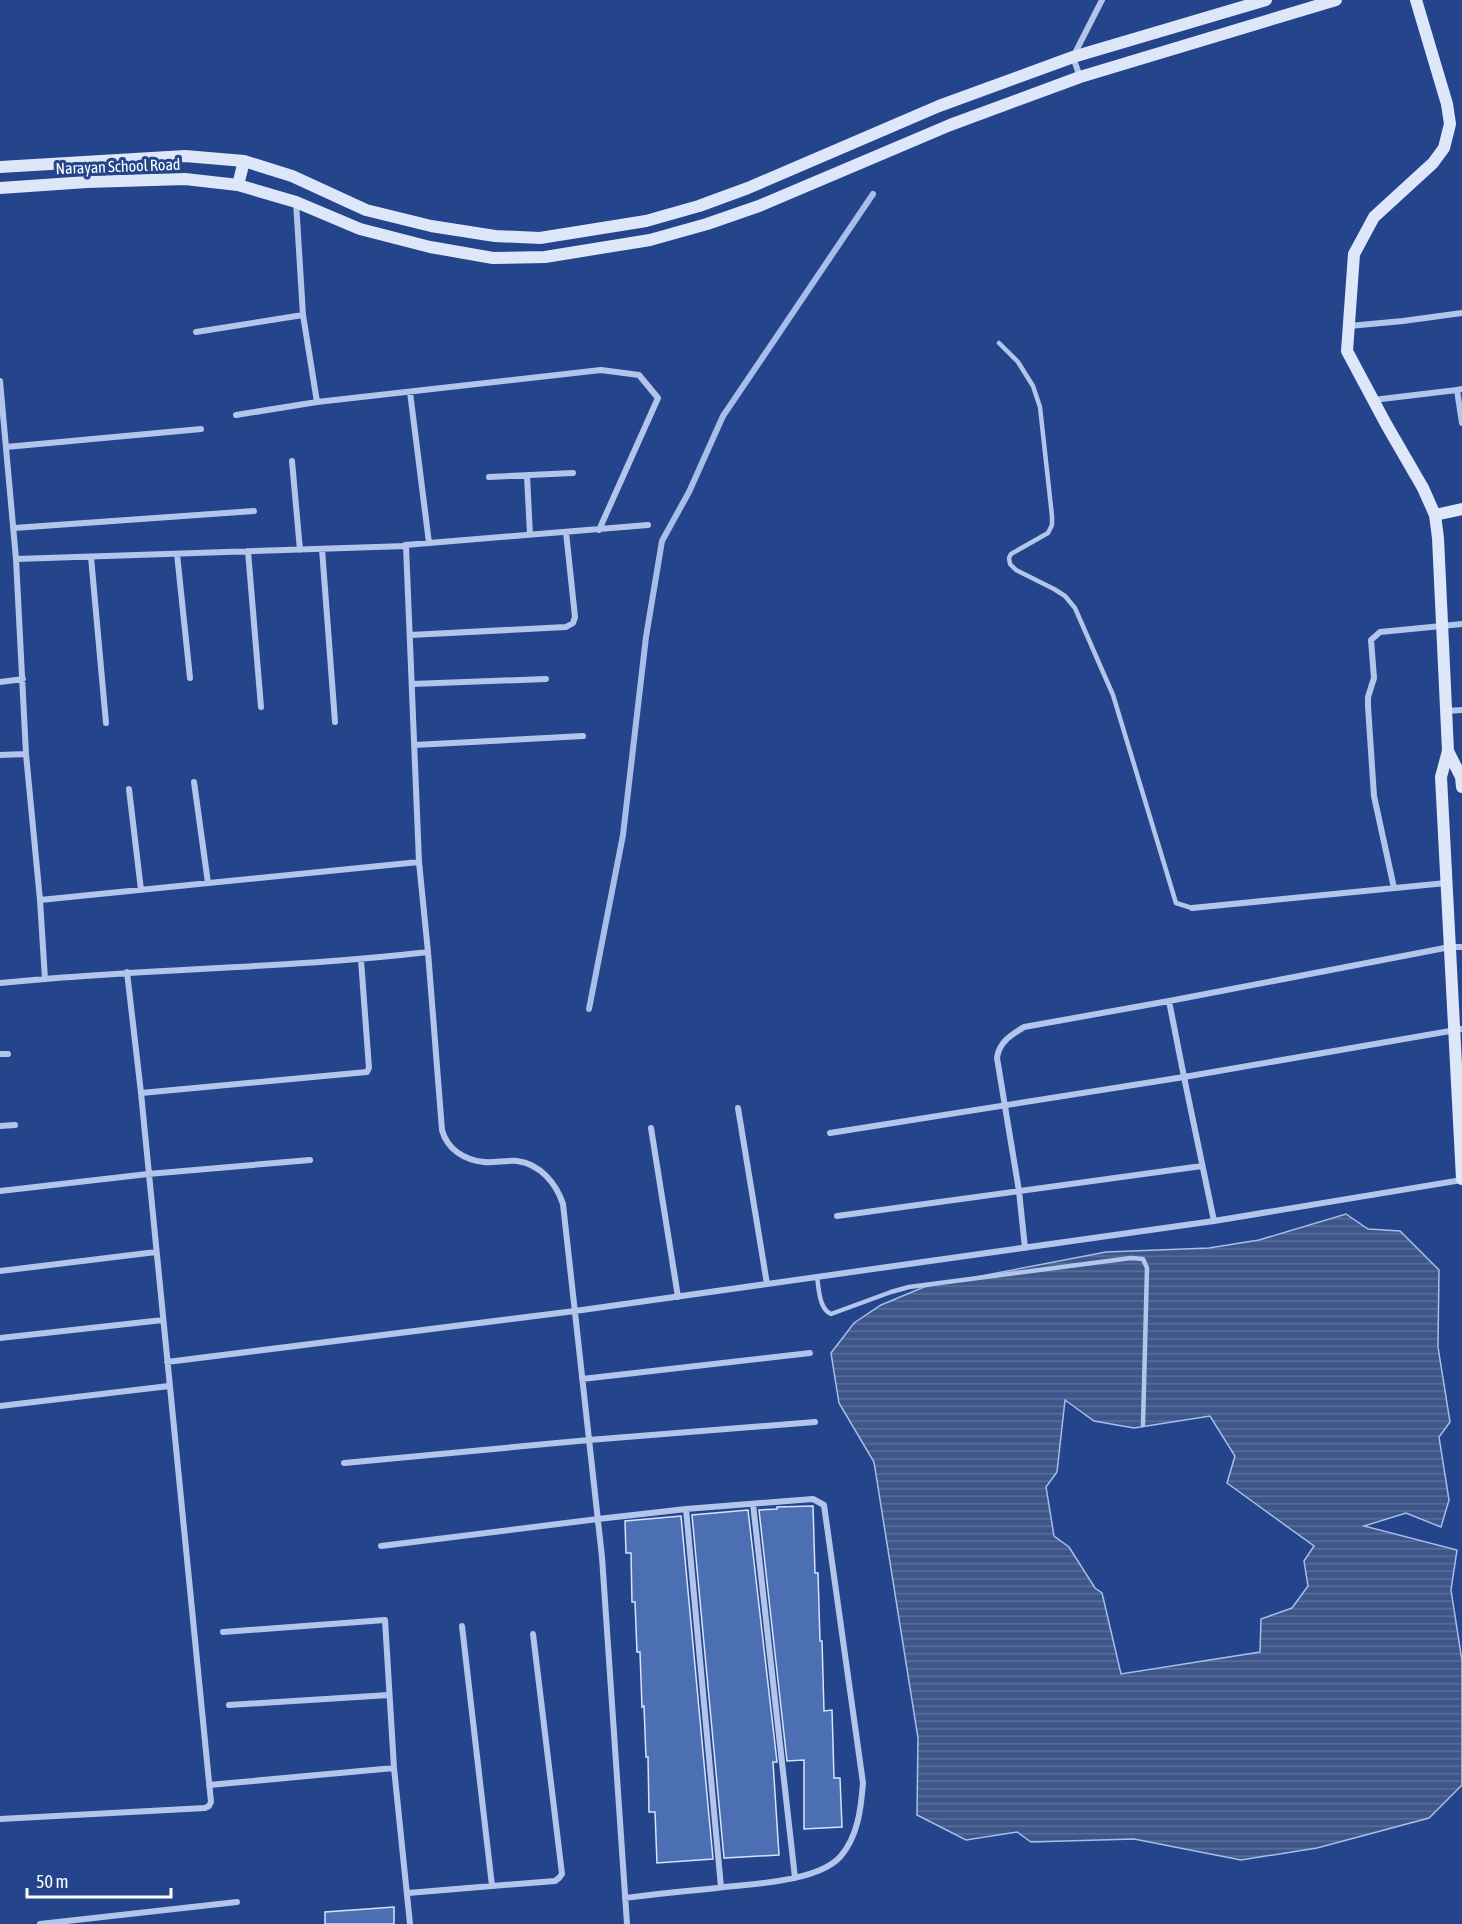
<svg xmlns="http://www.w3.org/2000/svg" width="1462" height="1924" viewBox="0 0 1462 1924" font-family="'Asap Condensed',sans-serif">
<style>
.water{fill:url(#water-rules);stroke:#a7beeb;stroke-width:1.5;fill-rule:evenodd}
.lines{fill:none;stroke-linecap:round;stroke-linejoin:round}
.stream{stroke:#a7beeb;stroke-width:6}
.building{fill:#4c6eb3;stroke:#d8e2f8;stroke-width:1.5}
.lane{stroke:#b3c5eb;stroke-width:4.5}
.street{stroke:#b3c5eb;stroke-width:6}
.secondary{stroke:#dee6f9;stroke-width:12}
.labels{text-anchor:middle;stroke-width:6;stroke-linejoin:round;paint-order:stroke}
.street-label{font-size:16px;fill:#fff;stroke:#24458c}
</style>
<defs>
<pattern id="water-rules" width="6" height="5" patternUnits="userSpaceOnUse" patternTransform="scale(1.5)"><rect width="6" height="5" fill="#3e5689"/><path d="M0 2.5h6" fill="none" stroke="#5b6f9b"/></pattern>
</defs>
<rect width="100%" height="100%" fill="#24458c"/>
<!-- water -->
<path class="water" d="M1346 1214 1368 1229 1400 1231 1439 1270 1438 1347 1450 1422 1439 1437 1449 1500 1441 1527 1406 1513 1364 1526 1457 1550 1451 1590 1462 1661V1785L1429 1818 1317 1848 1241 1860 1134 1839 1031 1842 1017 1832 966 1840 917 1815 918 1738 874 1462 839 1403 831 1353 854 1323 881 1305 924 1287 1106 1252 1209 1248 1259 1240ZM1065 1400 1094 1421 1134 1428 1210 1416 1235 1456 1227 1483 1314 1546 1304 1561 1308 1586 1292 1608 1261 1619 1260 1652 1121 1674 1102 1593 1095 1588 1069 1547 1054 1536 1046 1487 1057 1472Z"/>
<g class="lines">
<!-- stream -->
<path class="stream" d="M589 1009 623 835 646 637 662 541 689 492 723 416 873 194"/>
</g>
<!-- building -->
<path class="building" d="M813 1506 815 1573H818L820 1641H822L824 1711 832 1710 834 1778H840L842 1827 804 1829V1760L787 1761 759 1510 777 1509V1507Z
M748 1510 777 1762H773L779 1855 725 1858H724L692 1515Z
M681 1516 713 1859 657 1863 655 1812H649L648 1757H646L644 1706 642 1707 640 1652H637L635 1602H632L631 1553H626L625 1521Z
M394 1907V1924H325V1912Z"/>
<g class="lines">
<!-- lane -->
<path class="lane" d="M999 343 1018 362 1033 386 1040 407 1052 516V525L1048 533 1011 554 1009 558 1010 564 1016 570 1054 589 1065 596 1075 608 1113 695 1176 903 1192 908
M817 1277C819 1289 819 1309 831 1314L891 1292 909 1287 1131 1258 1143 1259 1147 1268 1143 1425"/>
<!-- street -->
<path class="street" d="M1080 77 1073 57 1102 0
M296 202 303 315 317 402 601 370 639 375 658 398 599 530
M1349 326 1403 321 1462 313
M196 332 303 315
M0 381 16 559 26 754 40 900 45 979 0 983
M1462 389 1457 390 1462 423
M410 392 429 543
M1373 400 1457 390
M236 415 317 402
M6 447 201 429
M292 461 300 550
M527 476 530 535
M489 477 573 473
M14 528 254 511
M405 545 648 525
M322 549 335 722
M248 551 261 707
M177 554 190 678
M91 557 106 723
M16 559 406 546 419 862 428 952 442 1130C447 1149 464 1160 484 1162 495 1163 506 1160 517 1161 540 1164 556 1183 563 1204L602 1557 627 1924
M410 635 566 627 573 623 575 617 566 532
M0 682 23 679
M412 684 546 679
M1446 711 1462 710
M414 745 583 736
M0 755 26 754
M194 782 208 883
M129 789 141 890
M1394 888 1374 796 1368 706V697L1374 678 1371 640 1380 632 1462 624
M40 900 419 862
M1192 908 1446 883
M1462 947H1450L1169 1001 1184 1077 1462 1029
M45 979C173 968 301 967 428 952
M0 1054H8
M141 1093 367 1072 369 1068 361 960
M738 1108 767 1284
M0 1126 15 1125
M651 1128 678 1297
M830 1133 1184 1077 1214 1221
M0 1191 148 1174 310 1160
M837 1216 1202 1166
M1025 1248 1019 1191 997 1058C999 1042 1011 1035 1024 1027L1169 1001
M0 1271 156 1252
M0 1338 163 1320
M167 1362 575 1311 1214 1221 1462 1180
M582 1379 810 1353
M0 1406 169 1386
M344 1463 589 1440 815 1422
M753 1504 795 1878
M686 1509 721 1887
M381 1546 598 1519 686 1509 813 1499 824 1505 863 1783C861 1808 858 1837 840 1857 817 1882 750 1884 717 1888 686 1891 656 1894 625 1898
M223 1632 385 1620 394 1768 410 1924
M229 1705 389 1695
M209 1785 394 1768
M0 1819 205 1808 209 1806 211 1802 141 1093 127 972
M492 1886 555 1881 559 1878 562 1874 533 1634
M408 1893 492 1886 462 1626
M40 1924 237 1902"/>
<!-- secondary -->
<path class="secondary" d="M1416 0 1447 104 1450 124 1444 148 1433 163 1374 217 1354 254 1347 351 1386 424 1423 488 1435 515 1438 538 1448 751 1441 777 1462 1179
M0 167 185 156 244 161 292 176 366 210 431 226 495 236 540 238 646 221 699 206 748 188 939 106 1073 57 1266 0
M238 185 244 161
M0 188 87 182 185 179 238 185 296 202 360 229 430 247 493 258 545 257 650 240 707 224 759 206 950 125 1080 77 1336 0
M1435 515 1462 509
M1448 751 1461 777 1462 787"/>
</g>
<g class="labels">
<!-- street labels -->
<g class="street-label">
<text transform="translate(118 166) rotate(-2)" y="6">Narayan School Road</text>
</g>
</g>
<!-- scale -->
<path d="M27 1888v9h144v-9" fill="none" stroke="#ffffff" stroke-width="3"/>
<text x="36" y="1888" font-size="18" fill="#ffffff" stroke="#24458c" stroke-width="4.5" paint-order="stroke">50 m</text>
</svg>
